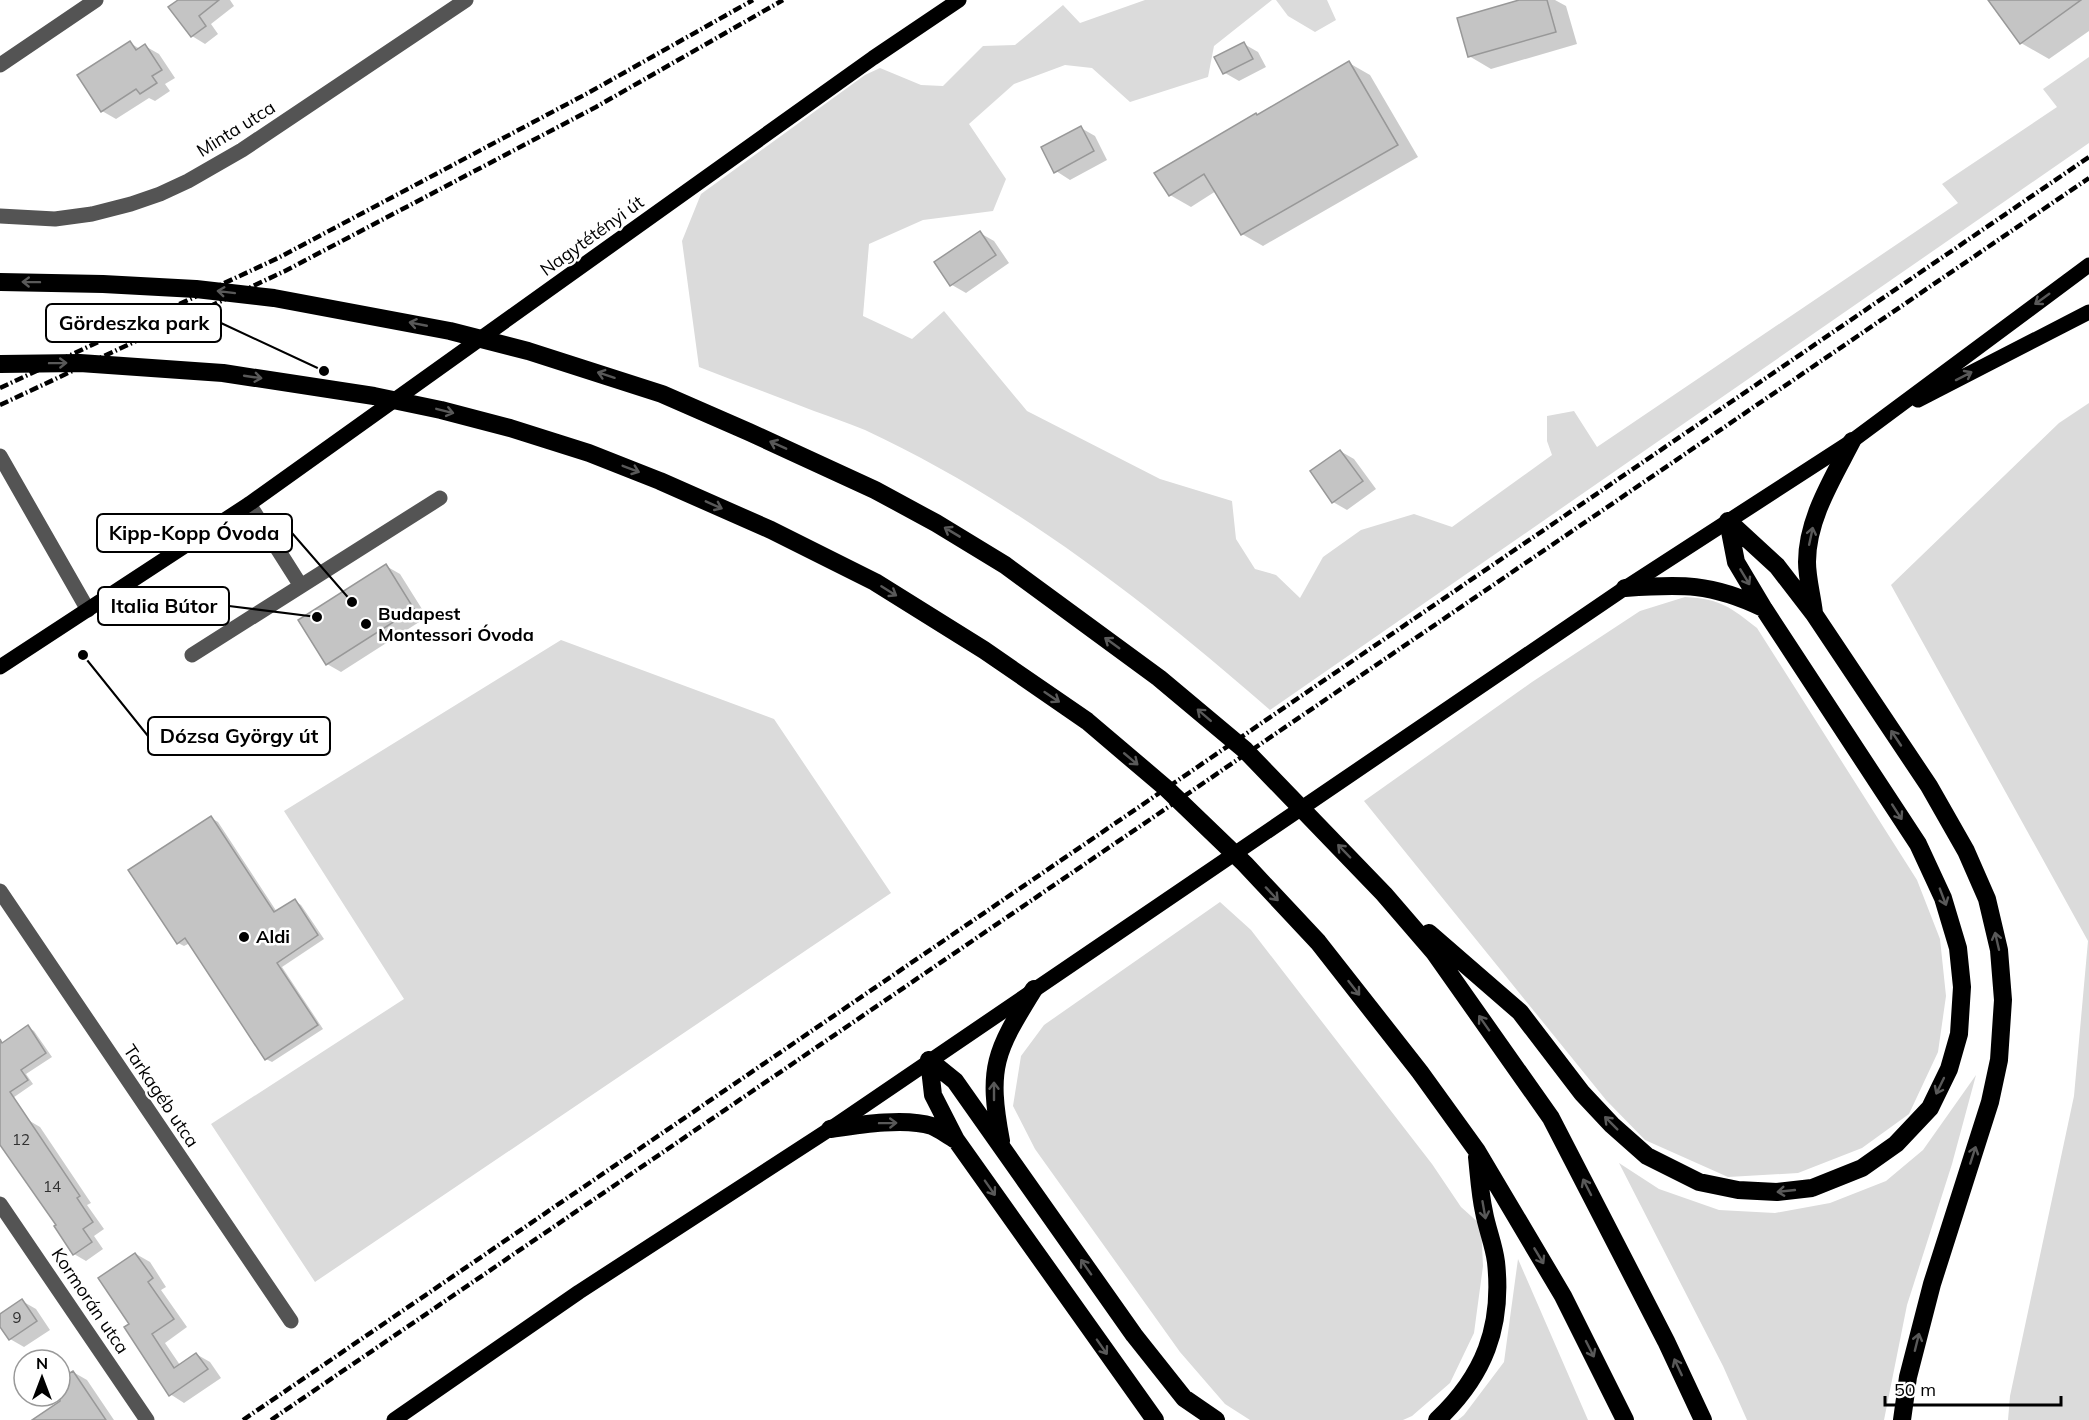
<svg xmlns="http://www.w3.org/2000/svg" width="2089" height="1420" viewBox="0 0 2089 1420" font-family="Mulish,sans-serif">
<style>
.green{fill:#dbdbdb}
.shadow{fill:#0003}
.building{fill:#c4c4c4;stroke:#989898;stroke-width:1.5}
.lines{fill:none;stroke-linecap:round;stroke-linejoin:round}
.minor{stroke:#545454;stroke-width:15}
.major{stroke:#000;stroke-width:15}
.highway{stroke:#000;stroke-width:18}
.rail{stroke:#000;stroke-width:4.5;stroke-dasharray:9 3 1.5 3;stroke-linecap:butt}
.oneway{stroke:#595959}
.poi-dot{fill:#000;stroke:#fff;stroke-width:2}
.labels{text-anchor:middle;stroke-width:5;stroke-linejoin:round;paint-order:stroke}
.number-label{font-size:15px;fill:#313131}
.street-label{font-size:18px;fill:#000;stroke:#fff}
.poi-label{font-size:18px;font-weight:bold;fill:#000;stroke:#fff;text-anchor:start}
.leader{fill:none;stroke:#000;stroke-width:2}
.callout-dot{fill:#000;stroke:#fff;stroke-width:2}
.callout{fill:#fff;stroke:#000;stroke-width:2}
.callout-label{font-size:20px;text-anchor:middle;font-weight:bold;fill:#000}
</style>
<rect width="100%" height="100%" fill="#fff"/>
<!-- green -->
<path class="green" d="M1145 0H1272L1214 46 1208 77 1130 102 1092 68 1065 65 1014 84 969 124 1006 179 993 211 923 220 869 244 863 316 912 339 944 311 1027 411 1160 479 1232 501 1236 539 1255 569 1276 575 1300 598 1323 557 1361 530 1414 514 1452 527 1552 455 1547 441V416L1574 411 1597 447 1958 203 1942 184 2057 107 2043 89 2089 57V143L1270 710C1146 602 1015 500 865 430 848 423 831 417 814 411 776 396 737 382 699 367L682 241 701 194 865 75 880 68 921 85 943 86 983 46 1015 45 1063 5 1080 23Z
M1276 0H1327L1336 20 1315 32 1288 16Z
M2089 403V1420H2008L2010 1396 2074 1096 2088 941 1891 585 2059 423Z
M1685 597C1721 599 1730 607 1757 628L1917 880 1940 939 1946 996 1938 1052 1909 1114 1862 1148 1798 1173 1728 1177 1645 1140 1606 1100 1364 801 1532 682 1640 611Z
M561 640 774 719 891 893 315 1282 211 1124 404 999 284 811Z
M1220 902 1251 930 1432 1164 1461 1207 1481 1225 1483 1266 1474 1333 1450 1383 1412 1416 1403 1420H1250L1225 1404 1180 1352 1035 1149 1013 1106 1021 1056 1044 1025Z
M1976 1075 1952 1164 1907 1305 1884 1420H1747L1723 1366 1619 1163 1659 1189 1719 1210 1775 1213 1830 1203 1886 1181 1923 1150Z
M1518 1259 1588 1420H1458L1464 1415 1504 1362Z"/>
<!-- shadow -->
<path class="shadow" d="M181 0H230L234 6 211 24 218 34 205 44 192 36Z
M1524 0H1555L1566 6 1577 44 1491 69 1469 56Z
M1990 0H2089V31L2049 59 2021 43Z
M130 43 140 49 145 46 159 54 175 78 165 84 170 91 155 101 149 98 116 119 102 111Z
M1244 44 1258 52 1266 67 1239 81 1225 73Z
M1349 63 1370 75 1418 157 1263 246 1242 234 1216 191 1191 207 1170 195 1157 173Z
M1081 128 1095 136 1107 160 1070 180 1056 171Z
M980 233 994 241 1009 263 966 293 952 285Z
M1340 451 1354 459 1376 489 1347 510 1333 502Z
M386 566 400 574 427 617 341 672 327 664Z
M211 818 218 822 277 912 295 901 301 905 324 939 282 967 323 1029 272 1062 266 1059 190 943 184 946 178 943Z
M28 1027 34 1031 52 1057 26 1074 33 1084 7 1102 0 1098V1046Z
M28 1120 40 1127 91 1203 87 1205 104 1229 94 1236 103 1249 86 1261 74 1254 58 1225 0 1142V1139Z
M136 1254 150 1262 166 1287 161 1290 187 1327 165 1343 180 1365 196 1354 210 1362 221 1378 184 1403 170 1394 131 1324Z
M22 1301 36 1309 50 1330 24 1347 10 1339 0 1324V1316Z
M73 1372 87 1380 114 1420H34L61 1402 57 1396H60V1381Z"/>
<!-- building -->
<path class="building" d="M178 0H219L199 16 206 26 191 37 168 7Z
M1519 0H1547L1556 32 1468 57 1457 18Z
M1988 0H2081L2020 44Z
M130 41 136 50 145 44 162 70 152 76 157 83 140 94 136 89 101 112 77 75Z
M1244 42 1253 59 1223 74 1214 57Z
M1349 61 1398 145 1241 235 1204 174 1169 196 1154 173 1256 113 1257 115Z
M1081 126 1094 151 1054 173 1041 147Z
M980 231 996 255 950 286 934 262Z
M1340 450 1363 481 1332 503 1310 471Z
M386 564 414 609 326 665 298 620Z
M211 816 274 912 295 899 318 935 277 963 318 1025 265 1060 185 938 177 944 128 870Z
M28 1025 46 1053 21 1070 28 1080 10 1092 80 1196 77 1198 93 1222 83 1229 92 1242 73 1255 54 1226 56 1225 0 1145V1039L2 1043Z
M135 1253 153 1278 148 1282 174 1319 152 1334 174 1368 196 1353 208 1369 169 1396 124 1327 129 1324 98 1278Z
M22 1299 37 1321 9 1340 0 1327V1314Z
M73 1371 106 1420H32L60 1401V1379Z"/>
<g class="lines">
<!-- minor -->
<path class="minor" d="M0 65 96 0
M0 216 55 219 92 214 131 204 160 194 188 181 242 150 466 0
M0 456 88 610
M249 504 301 586
M192 655 440 498
M0 891 291 1321
M0 1204 147 1420"/>
<!-- major -->
<path class="major" d="M1918 400 2089 312
M0 667 249 504 873 58 959 0
M394 1420 579 1292 830 1129 1625 588 1852 441 2089 265"/>
<!-- highway -->
<path class="highway" d="M0 282 103 284 196 289 274 298 450 331 528 351 662 394 749 432 875 490 936 523 1005 565 1159 678 1245 750 1384 894 1434 952 1551 1118 1666 1341 1703 1420
M0 364 80 363 223 373 374 396 441 410 510 428 589 453 660 481 771 530 875 582 984 650 1087 721 1167 789 1245 864 1318 942 1420 1072 1477 1151 1563 1296 1625 1420
M1728 521 1777 566 1814 614 1929 786 1966 851 1987 899 1999 950 2003 1000 1999 1060 1990 1102 1932 1284 1908 1377 1902 1420
M1625 588C1682 584 1711 583 1763 608
M1814 613C1812 596 1807 578 1807 562 1807 519 1833 478 1852 441
M1429 933 1520 1012 1582 1093 1612 1125 1647 1156 1699 1182 1738 1190 1777 1192 1812 1188 1862 1168 1896 1144 1930 1108 1949 1069 1959 1034 1962 987 1958 948 1943 898 1918 844 1764 609 1736 562 1728 521
M929 1060 955 1081 1134 1335 1184 1398 1216 1420
M929 1060 933 1095 956 1140 1155 1420
M830 1129C857 1125 905 1117 932 1126 940 1129 948 1136 956 1140
M1001 1141C987 1067 995 1052 1034 989
M1437 1420C1484 1376 1503 1327 1496 1262 1494 1245 1487 1229 1484 1212 1480 1194 1479 1175 1477 1157"/>
<!-- rail -->
<path class="rail" d="M0 388 278 258 588 93 753 0
M0 405 285 271 596 107 783 0
M243 1420 2089 157
M271 1420 2089 178"/>
</g>
<!-- one-way arrows -->
<defs><path id="oneway-shaft" d="M-6 0H5M1.5-3L5.5 0L1.5 3" fill="none" stroke-width="1.6" stroke-linecap="round" stroke-linejoin="round" transform="scale(1.5)"/></defs>
<g class="oneway">
<use href="#oneway-shaft" transform="translate(31 282) rotate(-179)"/>
<use href="#oneway-shaft" transform="translate(226 292) rotate(-173)"/>
<use href="#oneway-shaft" transform="translate(2042 299) rotate(144)"/>
<use href="#oneway-shaft" transform="translate(418 324) rotate(-169)"/>
<use href="#oneway-shaft" transform="translate(58 363) rotate(-1)"/>
<use href="#oneway-shaft" transform="translate(606 375) rotate(-162)"/>
<use href="#oneway-shaft" transform="translate(1964 376) rotate(-27)"/>
<use href="#oneway-shaft" transform="translate(253 377) rotate(8)"/>
<use href="#oneway-shaft" transform="translate(445 411) rotate(14)"/>
<use href="#oneway-shaft" transform="translate(778 445) rotate(-156)"/>
<use href="#oneway-shaft" transform="translate(631 469) rotate(21)"/>
<use href="#oneway-shaft" transform="translate(714 505) rotate(24)"/>
<use href="#oneway-shaft" transform="translate(952 532) rotate(-149)"/>
<use href="#oneway-shaft" transform="translate(1811 536) rotate(-78)"/>
<use href="#oneway-shaft" transform="translate(1745 577) rotate(59)"/>
<use href="#oneway-shaft" transform="translate(889 591) rotate(32)"/>
<use href="#oneway-shaft" transform="translate(1112 643) rotate(-144)"/>
<use href="#oneway-shaft" transform="translate(1052 697) rotate(34)"/>
<use href="#oneway-shaft" transform="translate(1204 715) rotate(-139)"/>
<use href="#oneway-shaft" transform="translate(1896 738) rotate(-124)"/>
<use href="#oneway-shaft" transform="translate(1131 759) rotate(40)"/>
<use href="#oneway-shaft" transform="translate(1897 812) rotate(57)"/>
<use href="#oneway-shaft" transform="translate(1344 851) rotate(-134)"/>
<use href="#oneway-shaft" transform="translate(1272 894) rotate(47)"/>
<use href="#oneway-shaft" transform="translate(1943 897) rotate(69)"/>
<use href="#oneway-shaft" transform="translate(1997 941) rotate(-103)"/>
<use href="#oneway-shaft" transform="translate(1354 988) rotate(52)"/>
<use href="#oneway-shaft" transform="translate(1484 1023) rotate(-125)"/>
<use href="#oneway-shaft" transform="translate(1940 1086) rotate(116)"/>
<use href="#oneway-shaft" transform="translate(994 1091) rotate(-90)"/>
<use href="#oneway-shaft" transform="translate(888 1123) rotate(-1)"/>
<use href="#oneway-shaft" transform="translate(1611 1123) rotate(-135)"/>
<use href="#oneway-shaft" transform="translate(1973 1155) rotate(-72)"/>
<use href="#oneway-shaft" transform="translate(1587 1187) rotate(-117)"/>
<use href="#oneway-shaft" transform="translate(990 1188) rotate(55)"/>
<use href="#oneway-shaft" transform="translate(1786 1191) rotate(174)"/>
<use href="#oneway-shaft" transform="translate(1484 1210) rotate(80)"/>
<use href="#oneway-shaft" transform="translate(1539 1256) rotate(59)"/>
<use href="#oneway-shaft" transform="translate(1086 1267) rotate(-125)"/>
<use href="#oneway-shaft" transform="translate(1917 1342) rotate(-76)"/>
<use href="#oneway-shaft" transform="translate(1102 1347) rotate(55)"/>
<use href="#oneway-shaft" transform="translate(1590 1349) rotate(63)"/>
<use href="#oneway-shaft" transform="translate(1678 1367) rotate(-115)"/>
</g>
<!-- markers -->
<g class="poi-dot">
<circle cx="366" cy="624" r="6"/>
<circle cx="244" cy="937" r="6"/>
</g>
<g class="labels">
<!-- number labels -->
<g class="number-label">
<text x="21" y="1145">12</text>
<text x="52" y="1192">14</text>
<text x="17" y="1323">9</text>
</g>
<!-- street labels -->
<g class="street-label">
<text transform="translate(236 129) rotate(-32)" y="6">Minta utca</text>
<text transform="translate(592 236) rotate(-36)" y="6">Nagytétényi út</text>
<text transform="translate(161 1096) rotate(56)" y="6">Tarkagéb utca</text>
<text transform="translate(90 1301) rotate(56)" y="6">Kormorán utca</text>
</g>
<!-- poi labels -->
<g class="poi-label">
<text x="378" y="620">Budapest<tspan x="378" dy="21">Montessori Óvoda</tspan></text>
<text x="256" y="943">Aldi</text>
</g>
</g>
<!-- callouts -->
<path class="leader" d="M324 371L221 323M352 602L292 533M317 617L229 606M83 655L148 736"/>
<g class="callout-dot">
<circle cx="324" cy="371" r="6"/>
<circle cx="352" cy="602" r="6"/>
<circle cx="317" cy="617" r="6"/>
<circle cx="83" cy="655" r="6"/>
</g>
<g class="callout">
<rect x="46" y="304" width="175" height="38" rx="6"/>
<rect x="97" y="514" width="195" height="38" rx="6"/>
<rect x="98" y="587" width="131" height="38" rx="6"/>
<rect x="148" y="717" width="182" height="38" rx="6"/>
</g>
<g class="callout-label">
<text x="134" y="330">Gördeszka park</text>
<text x="194" y="540">Kipp-Kopp Óvoda</text>
<text x="164" y="613">Italia Bútor</text>
<text x="239" y="743">Dózsa György út</text>
</g>
<!-- north arrow -->
<g transform="translate(42 1378)"><circle r="28" fill="#ffffff" stroke="#999999" stroke-width="1.5"/>
<path d="M0-4.5L10 22L0 15L-10 22Z" fill="#000000"/>
<text y="-9" font-size="16" font-weight="bold" text-anchor="middle" fill="#000000">N</text>
</g>
<!-- scale -->
<path d="M1885 1396v9h176v-9" fill="none" stroke="#000000" stroke-width="3"/>
<text x="1894" y="1396" font-size="18" fill="#000000" stroke="#ffffff" stroke-width="4.5" paint-order="stroke">50 m</text>
</svg>
